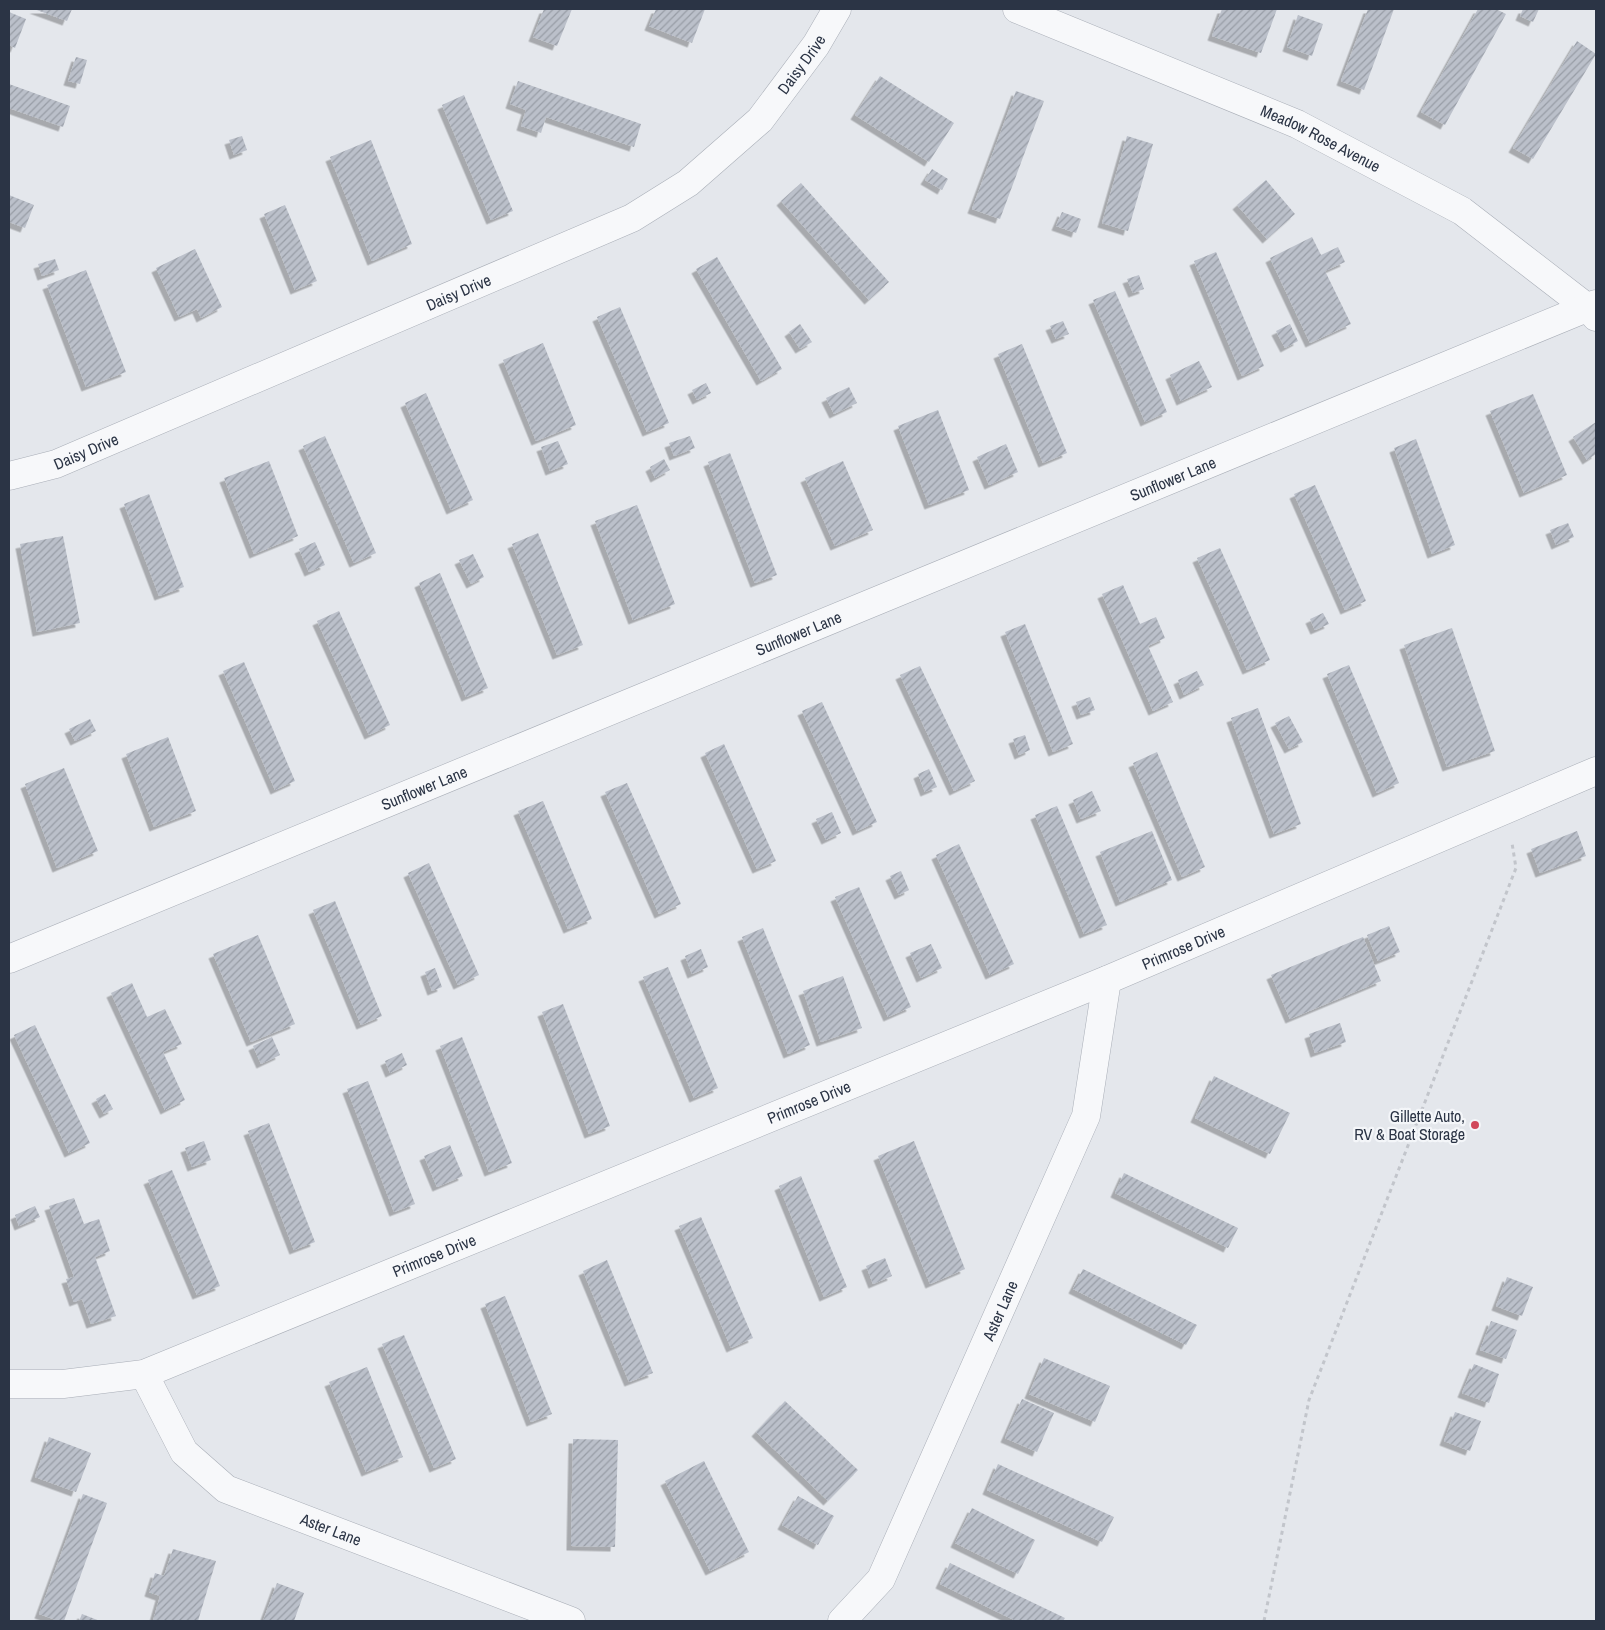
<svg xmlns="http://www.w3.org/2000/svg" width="1605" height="1630" viewBox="0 0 1605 1630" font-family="'Archivo Narrow',sans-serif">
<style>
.building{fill:url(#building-hatch);filter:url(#shadow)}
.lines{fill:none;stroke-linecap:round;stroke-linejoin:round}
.minor-casing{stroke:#a9aeb7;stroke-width:29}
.path{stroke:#c2c5cb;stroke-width:3;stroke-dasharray:4 4;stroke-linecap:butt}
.minor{stroke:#f7f8fa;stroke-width:28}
.poi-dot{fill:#d1495b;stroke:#f4f6f9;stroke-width:2}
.labels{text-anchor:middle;stroke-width:4.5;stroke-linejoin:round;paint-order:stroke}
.street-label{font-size:16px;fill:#2b3445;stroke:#f4f6f9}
.poi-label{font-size:16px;fill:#2b3445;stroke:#f4f6f9;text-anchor:end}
</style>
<defs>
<pattern id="building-hatch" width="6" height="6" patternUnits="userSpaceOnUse" patternTransform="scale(1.25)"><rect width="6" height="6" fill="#bbc0ca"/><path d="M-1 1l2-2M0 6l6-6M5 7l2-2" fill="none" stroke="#989da6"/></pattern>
<filter id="shadow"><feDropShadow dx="-4.5" dy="4.5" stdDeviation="0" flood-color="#0004"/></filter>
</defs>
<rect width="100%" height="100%" fill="#e4e7ec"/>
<!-- building -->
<path class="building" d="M34 9H72L67 21Z
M544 9H572L557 46 533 37Z
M656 9H705L692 43 649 26Z
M1222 9H1277L1261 53 1212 36Z
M1368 9H1394L1364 90 1341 81Z
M1478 9H1496L1506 14 1445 125 1421 112Z
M1523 9H1539L1533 22 1520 16Z
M9 12 26 19 15 48 9 45Z
M1298 15 1323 24 1312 56 1287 47Z
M1577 41 1596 54 1533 159 1513 148Z
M76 57 87 60 80 84 68 81Z
M880 76 954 123 929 162 855 115Z
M518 81 641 124 634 147 546 117 541 133 521 126 526 110 510 104Z
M9 84 70 106 63 127 9 108Z
M1016 91 1044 101 1000 219 972 209Z
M464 95 513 211 491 220 442 105Z
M242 136 247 150 234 155 229 140Z
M1127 136 1153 144 1128 231 1102 223Z
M371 140 412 244 372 261 330 157Z
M932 169 948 179 942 190 925 180Z
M1266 180 1295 214 1267 239 1237 205Z
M801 183 889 282 869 300 781 201Z
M9 195 34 205 25 228 9 222Z
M285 205 317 281 295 290 264 214Z
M1062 212 1081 219 1076 233 1056 226Z
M1312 237 1321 255 1338 247 1345 262 1325 271 1351 324 1310 343 1270 258Z
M195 249 222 307 201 318 197 309 179 317 156 268Z
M1216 252 1264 366 1242 376 1194 261Z
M717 257 782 369 761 381 696 269Z
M55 259 59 270 42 276 38 264Z
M86 270 126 372 86 387 47 285Z
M1139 275 1144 289 1133 293 1127 279Z
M1115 291 1167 412 1145 422 1093 300Z
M620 307 669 423 647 432 597 317Z
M1063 321 1069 334 1056 339 1050 326Z
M800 324 812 342 800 349 789 332Z
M1290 324 1298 341 1285 348 1276 331Z
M543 343 576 425 536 441 503 360Z
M1022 344 1067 453 1043 463 998 354Z
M1199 361 1212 387 1181 401 1170 375Z
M706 383 711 393 697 400 692 390Z
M849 387 857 403 834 414 826 398Z
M426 393 473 500 451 510 405 403Z
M1533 394 1567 475 1524 493 1490 411Z
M938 410 969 490 929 505 898 426Z
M1596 422V454L1587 460 1573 437Z
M325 436 376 553 354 563 303 446Z
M690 436 695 448 674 456 669 443Z
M1416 439 1455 545 1432 554 1394 448Z
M558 441 568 464 550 471 541 447Z
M1006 444 1018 472 989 485 977 457Z
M730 453 777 575 755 583 708 462Z
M664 459 670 470 655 478 650 467Z
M269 461 298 536 254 554 224 478Z
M843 461 873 530 835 546 805 478Z
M1315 485 1366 601 1345 610 1294 494Z
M149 494 184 587 159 596 124 504Z
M637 505 675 604 633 620 595 521Z
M1568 523 1574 537 1556 545 1550 530Z
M538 533 583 645 557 655 512 544Z
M63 536 80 623 37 632 20 544Z
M315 542 325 565 309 572 299 549Z
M1220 548 1270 660 1247 670 1197 558Z
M473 554 484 577 471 584 459 560Z
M440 573 488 688 466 697 419 583Z
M1123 585 1140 624 1156 617 1165 638 1148 646 1173 702 1153 711 1102 594Z
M339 611 390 725 369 735 317 621Z
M1323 613 1329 624 1315 630 1310 619Z
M1025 624 1073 744 1053 752 1005 632Z
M1452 628 1495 751 1447 767 1404 645Z
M244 662 295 781 275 790 223 671Z
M1349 665 1399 783 1377 793 1327 674Z
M920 666 975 781 954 791 900 675Z
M1197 671 1204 685 1184 695 1178 680Z
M1090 697 1095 710 1081 715 1076 702Z
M822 702 877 822 857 831 802 711Z
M1258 708 1301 824 1274 834 1231 718Z
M1289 716 1303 742 1289 749 1275 723Z
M90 719 96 731 75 741 69 729Z
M1025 735 1030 750 1019 755 1013 739Z
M168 737 196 811 154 827 126 754Z
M724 744 776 861 757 869 705 753Z
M1157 752 1205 867 1182 877 1133 763Z
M64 768 98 851 57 868 25 784Z
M929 769 937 787 925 792 918 774Z
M627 783 681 904 659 914 605 792Z
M1092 791 1101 811 1081 819 1073 800Z
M543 801 592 919 568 929 518 811Z
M1057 806 1107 925 1084 934 1035 815Z
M832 812 841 833 826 840 816 819Z
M1152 831 1172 880 1120 902 1100 852Z
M1577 831 1586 856 1540 873 1531 849Z
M959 844 1014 964 990 975 936 855Z
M429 863 479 975 458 985 408 873Z
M901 871 909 890 899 895 890 876Z
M859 887 911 1007 888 1017 835 897Z
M335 901 382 1016 361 1025 313 910Z
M1389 926 1400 952 1378 961 1367 935Z
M763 928 810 1045 788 1054 742 937Z
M258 935 295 1024 251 1042 213 954Z
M1363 937 1381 981 1290 1019 1271 975Z
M931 944 942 968 921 978 910 953Z
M701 949 708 967 692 974 685 956Z
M668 967 718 1088 694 1098 643 977Z
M435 968 442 987 432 991 425 972Z
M843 976 862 1028 821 1042 803 991Z
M132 983 147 1017 165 1009 182 1044 163 1052 185 1100 165 1110 111 993Z
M563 1004 610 1126 589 1134 542 1012Z
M1340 1023 1346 1042 1315 1053 1309 1034Z
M35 1025 90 1143 69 1153 14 1035Z
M272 1037 280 1055 261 1064 253 1046Z
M462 1037 512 1163 489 1172 440 1046Z
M402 1053 407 1065 390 1073 385 1061Z
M1214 1076 1290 1113 1270 1154 1195 1118Z
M368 1081 415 1204 394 1212 347 1089Z
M105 1094 113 1109 104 1114 96 1099Z
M269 1123 315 1242 294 1250 248 1131Z
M204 1141 211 1160 192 1167 185 1148Z
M914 1141 965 1269 930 1284 878 1156Z
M450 1145 463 1176 437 1187 424 1156Z
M172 1170 220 1286 197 1295 148 1180Z
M1124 1173 1238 1228 1228 1248 1115 1193Z
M801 1176 847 1287 824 1297 779 1186Z
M74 1198 84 1224 99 1219 110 1251 95 1257 116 1316 91 1324 82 1299 74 1302 66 1279 74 1277 49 1206Z
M35 1206 40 1217 19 1226 15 1215Z
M701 1217 753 1338 731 1348 679 1226Z
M885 1258 892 1276 873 1284 866 1266Z
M607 1260 653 1373 629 1382 583 1271Z
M1083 1269 1197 1325 1186 1345 1073 1289Z
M1507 1277 1533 1287 1522 1316 1496 1306Z
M505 1296 552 1414 531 1422 485 1304Z
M1491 1321 1517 1330 1506 1359 1480 1350Z
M404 1335 456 1459 434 1468 382 1344Z
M1044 1358 1110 1386 1095 1422 1029 1394Z
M1474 1364 1499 1374 1489 1403 1462 1393Z
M367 1367 403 1457 366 1472 329 1382Z
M1022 1399 1054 1413 1037 1452 1005 1438Z
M785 1401 858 1470 828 1501 756 1432Z
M1455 1412 1481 1421 1470 1451 1444 1441Z
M49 1437 91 1453 76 1492 35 1477Z
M573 1439 618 1440 615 1547 571 1546Z
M704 1461 749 1552 710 1571 665 1481Z
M998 1464 1114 1517 1102 1542 987 1490Z
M83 1494 107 1503 64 1621H59L39 1614Z
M798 1496 834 1516 818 1545 782 1525Z
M972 1508 1035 1540 1018 1574 955 1543Z
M173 1549 216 1561 198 1621H153L160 1596 149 1592 155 1573 164 1576Z
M950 1563 1065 1618 1063 1621H1016L940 1584Z
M277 1583 304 1593 294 1621H263Z
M82 1614 100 1621H79Z"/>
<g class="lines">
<!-- minor casing -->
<g class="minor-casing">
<g id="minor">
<path id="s1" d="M1017 9 1297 124 1462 211 1589 309 1596 317"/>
<path id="s2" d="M9 476 56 464 632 218 688 183 760 120 816 45 837 9"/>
<path id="s3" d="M9 959 1596 304"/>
<path id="s4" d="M144 1374 184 1452 226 1489 571 1621"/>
<path id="s5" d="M9 1384H63L144 1374 1107 980 1596 771"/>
<path id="s6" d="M842 1621 881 1579 1086 1116 1107 980"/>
</g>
</g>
<!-- path -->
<path class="path" d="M1264 1621 1309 1400 1516 868 1512 843"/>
<!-- minor -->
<use href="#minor" class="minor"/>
</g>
<!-- markers -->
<circle class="poi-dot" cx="1475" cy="1125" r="5"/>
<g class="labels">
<!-- street labels -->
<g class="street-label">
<text dy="6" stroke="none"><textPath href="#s2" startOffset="906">Daisy Drive</textPath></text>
<text dy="6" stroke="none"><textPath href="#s1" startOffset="330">Meadow Rose Avenue</textPath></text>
<text dy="6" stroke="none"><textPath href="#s2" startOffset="486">Daisy Drive</textPath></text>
<text dy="6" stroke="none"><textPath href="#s2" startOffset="81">Daisy Drive</textPath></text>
<text dy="6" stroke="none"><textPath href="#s3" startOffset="1259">Sunflower Lane</textPath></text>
<text dy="6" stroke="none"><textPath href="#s3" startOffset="854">Sunflower Lane</textPath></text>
<text dy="6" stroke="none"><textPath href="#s3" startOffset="449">Sunflower Lane</textPath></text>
<text dy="6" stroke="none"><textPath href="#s5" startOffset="1259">Primrose Drive</textPath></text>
<text dy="6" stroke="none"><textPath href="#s5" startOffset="854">Primrose Drive</textPath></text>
<text dy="6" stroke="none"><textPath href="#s5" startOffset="449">Primrose Drive</textPath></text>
<text dy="6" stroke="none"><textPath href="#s6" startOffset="351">Aster Lane</textPath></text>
<text dy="6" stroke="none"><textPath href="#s4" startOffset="256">Aster Lane</textPath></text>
</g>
<!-- poi labels -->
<g class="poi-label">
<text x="1465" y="1122">Gillette Auto,<tspan x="1465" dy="18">RV &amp; Boat Storage</tspan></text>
</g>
</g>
<!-- border -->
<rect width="1605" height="1630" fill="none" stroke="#2b3445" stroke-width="20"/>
</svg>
